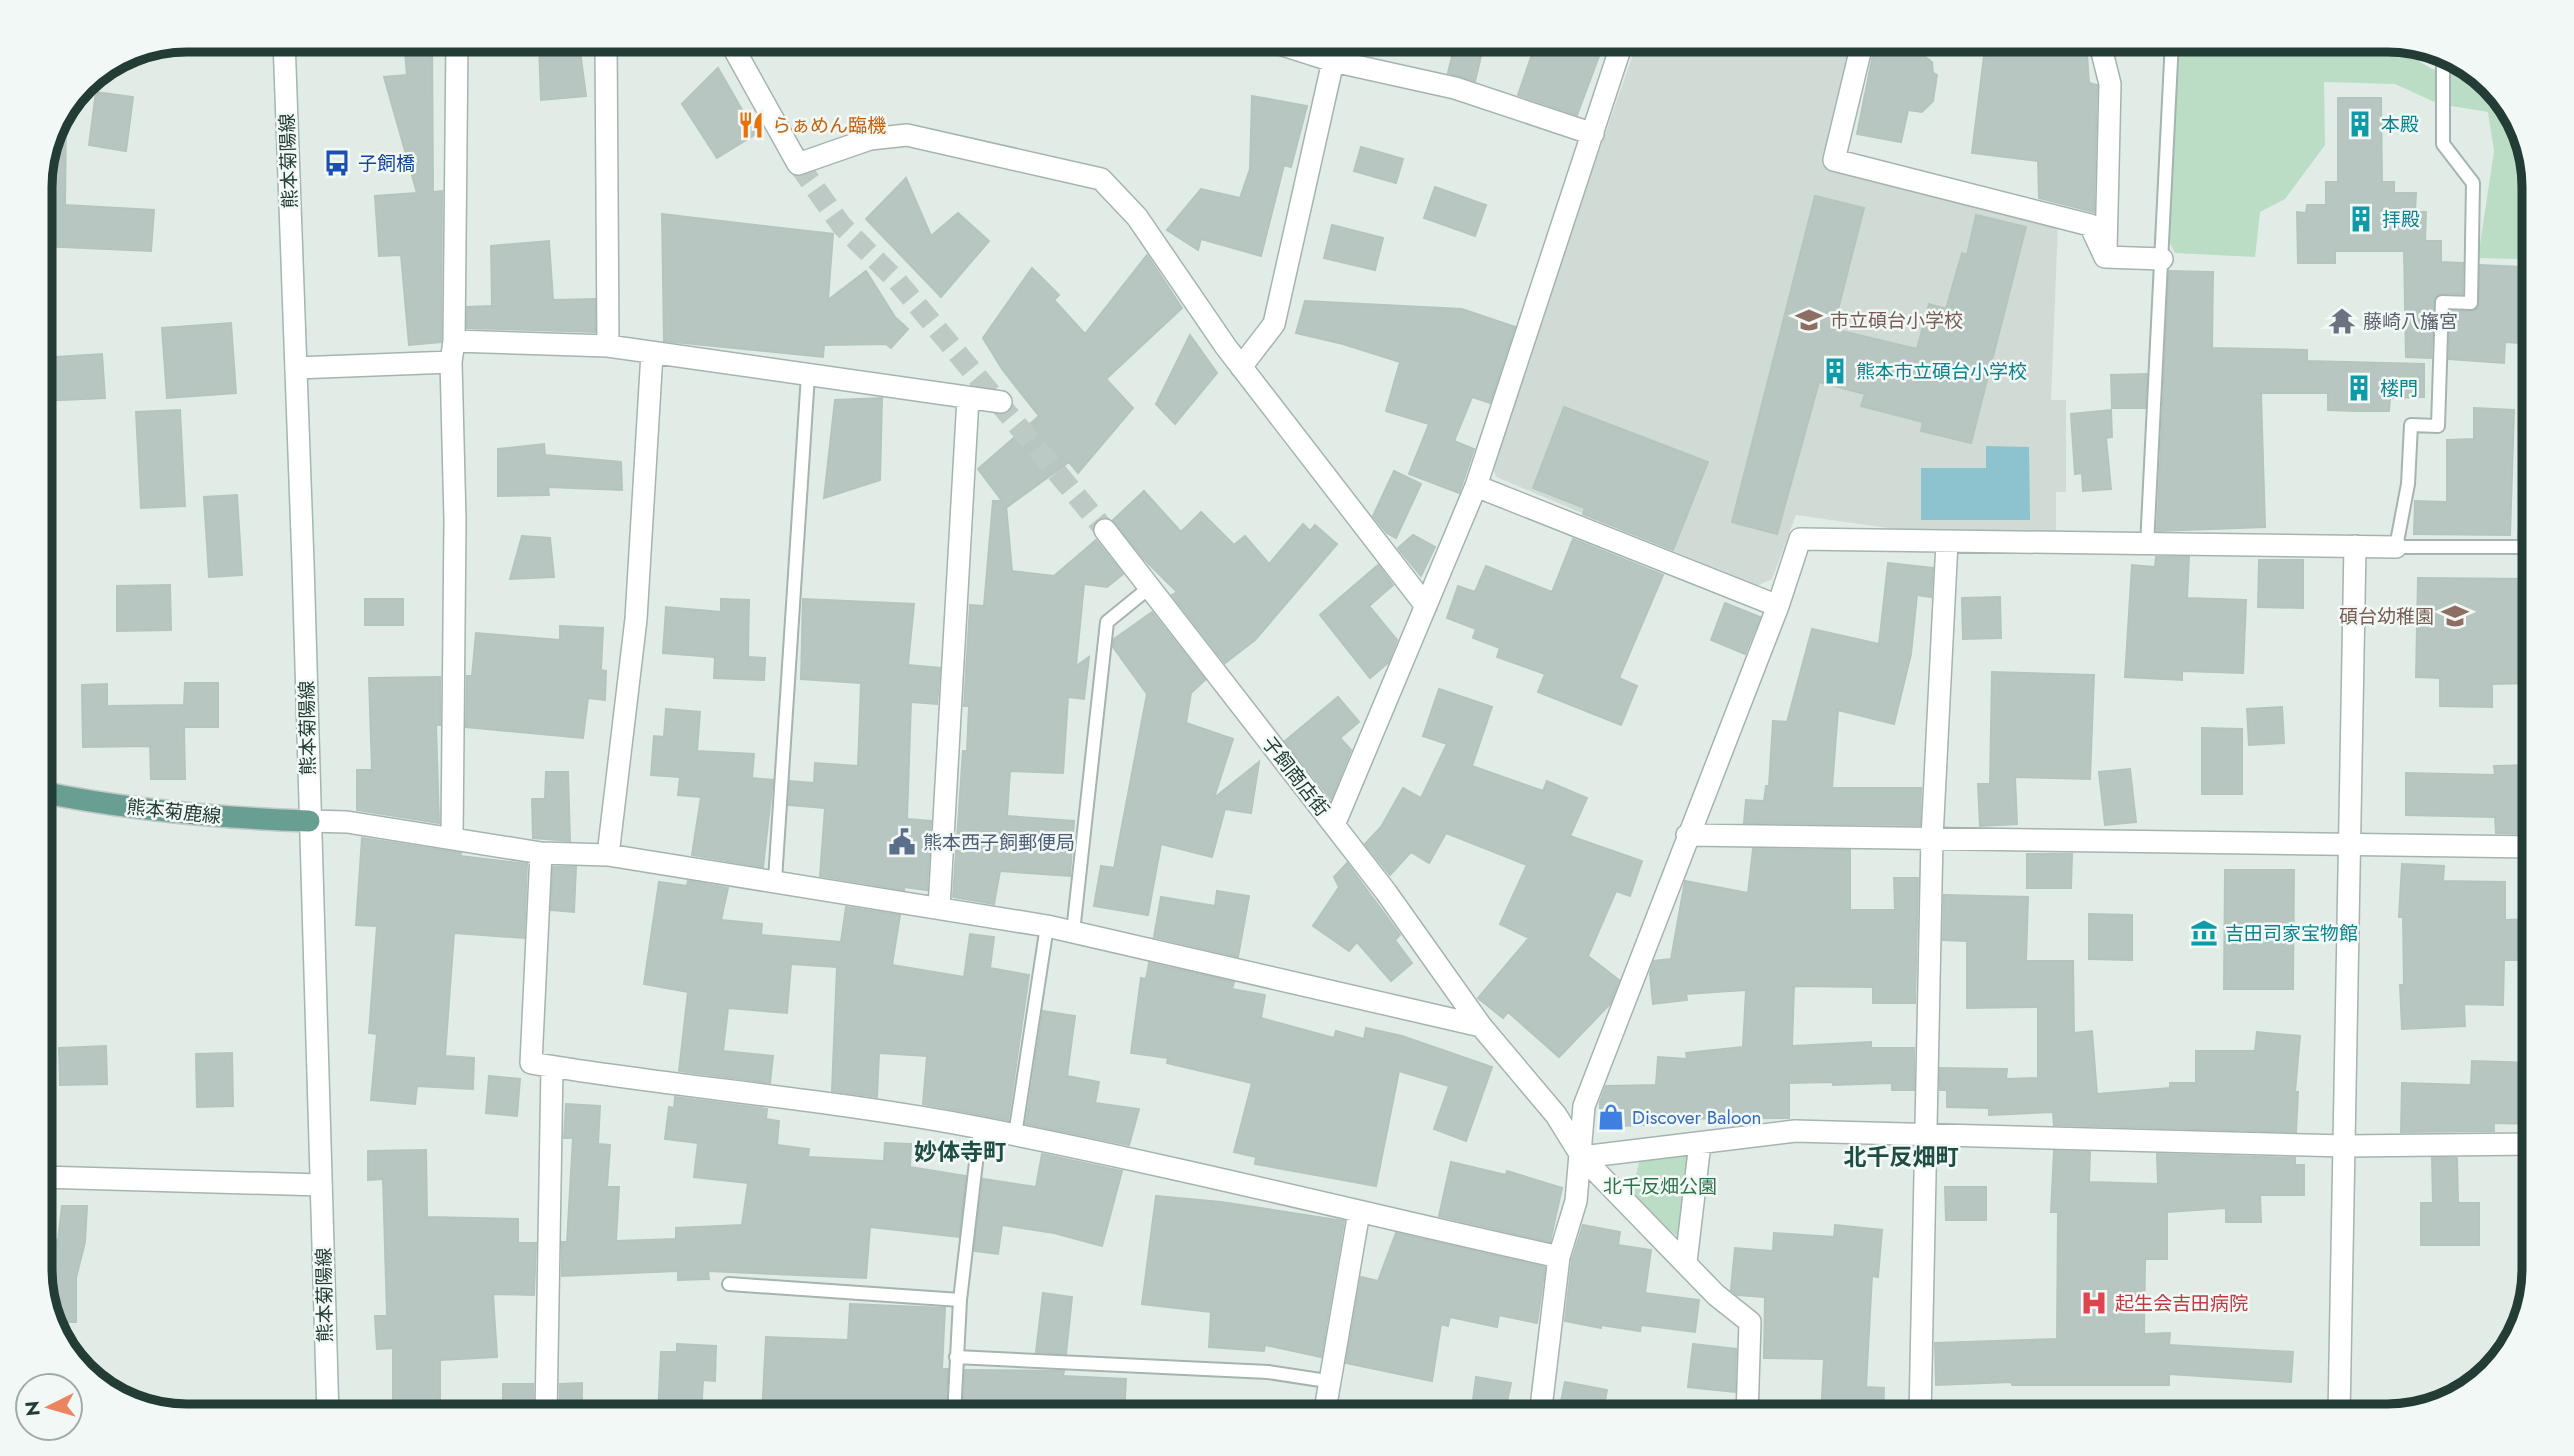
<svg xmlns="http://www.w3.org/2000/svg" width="2574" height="1456" viewBox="0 0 2574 1456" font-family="Jost,'Noto Sans JP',sans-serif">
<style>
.built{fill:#d0dbd6}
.green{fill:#bbdcc5}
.water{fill:#8cc3ce}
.building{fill:#b7c6c0;stroke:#b4c5be;stroke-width:2}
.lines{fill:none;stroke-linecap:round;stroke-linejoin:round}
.minor-tunnel{stroke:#bcc9c4;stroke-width:21;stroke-dasharray:21 10;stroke-linecap:butt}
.service-casing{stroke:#a5b4ae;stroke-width:16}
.minor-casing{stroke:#a5b4ae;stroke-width:24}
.tertiary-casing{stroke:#a5b4ae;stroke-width:24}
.secondary-casing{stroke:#a1b7af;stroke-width:24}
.primary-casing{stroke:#c1c8c7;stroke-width:24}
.service{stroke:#fff;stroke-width:12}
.minor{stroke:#fff;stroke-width:21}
.tertiary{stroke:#fff;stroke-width:21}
.secondary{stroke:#fff;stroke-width:21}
.primary{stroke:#689f92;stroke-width:21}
.labels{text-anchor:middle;stroke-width:5;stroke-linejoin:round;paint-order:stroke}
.culture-label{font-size:19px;fill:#0d838f;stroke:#f2f8f5;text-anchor:start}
.food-label{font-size:19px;fill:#c56008;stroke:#f2f8f5;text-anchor:start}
.street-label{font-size:19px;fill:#233c36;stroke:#f2f8f5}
.transit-label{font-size:19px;fill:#164399;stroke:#f2f8f5;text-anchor:start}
.education-label{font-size:19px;fill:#785e54;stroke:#f2f8f5;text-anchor:start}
.worship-label{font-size:19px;fill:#5b616d;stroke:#f2f8f5;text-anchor:start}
.service-label{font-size:19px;fill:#4e5e75;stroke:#f2f8f5;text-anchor:start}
.shop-label{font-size:19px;fill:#366cbe;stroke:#f2f8f5;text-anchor:start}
.park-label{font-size:19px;fill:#2e714a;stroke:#f2f8f5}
.health-label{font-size:19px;fill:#be3a42;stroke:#f2f8f5;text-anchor:start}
.quarter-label{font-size:23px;font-weight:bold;fill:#1f4d43;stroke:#f2f8f5}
.rim{fill:none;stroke:#233c36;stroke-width:9}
</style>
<rect width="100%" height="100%" fill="#e2ece7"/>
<!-- built -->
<path class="built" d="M1638 40H1820L1846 51 1848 56 1826 161 2058 224 2051 400H2066V492H2056V533L1902 530 1796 515 1772 579 1757 586 1496 477 1491 461Z"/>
<!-- green -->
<path class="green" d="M2179 40H2356L2389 44 2432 69 2468 68 2509 106 2524 151 2519 259 2478 258 2494 151 2488 112 2439 104 2395 84 2324 82 2325 145 2285 199 2260 212 2255 257 2175 253 2168 239Z
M1691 1148 1680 1239 1631 1196 1641 1154Z"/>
<!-- water -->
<path class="water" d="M1986 446 2029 447 2030 520H1921V468H1986Z"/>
<!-- building -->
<path class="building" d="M404 40H432L433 192 442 191 441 342 409 345 401 255 379 256 375 196 417 193 384 77 407 75Z
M1456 40H1485L1475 81 1448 73Z
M1537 40H1580L1602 48 1577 115 1518 95Z
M1876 40H1918L1916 50 1932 62 1933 73 1937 75 1933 101 1922 112 1908 110 1901 142 1857 134Z
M1986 40H2086L2089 83 2097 85 2094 212 2039 198 2038 161 1972 153Z
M579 43 586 96 541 100 539 46Z
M718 68 756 134 717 158 682 104Z
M96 92 133 97 126 151 89 145Z
M1252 96 1307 106 1291 167 1284 165 1261 256 1201 239 1198 250 1167 230 1201 189 1240 198 1250 169Z
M2338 98H2381L2382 182H2394V193H2416L2415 212H2426L2425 241H2441V262L2463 263 2462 294 2442 293 2434 298 2431 358 2406 357 2404 251H2335V263H2298L2297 212 2306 213 2307 205H2326V182H2338Z
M60 119H66L65 205 154 210 151 251 41 246 44 165 52 131Z
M1361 147 1403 159 1396 183 1354 171Z
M906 178 931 236 958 213 989 241 941 297 866 219Z
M1435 187 1486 205 1475 236 1424 218Z
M1815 196 1864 208 1833 329 1917 349 1929 304 1946 309 1962 253 1967 255 1976 215 2026 227 1971 443 1921 431 1923 422 1861 406 1865 394 1819 382 1777 534 1732 522Z
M662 214 833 234 828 300 866 271 895 317 908 329 891 348 886 344 824 345 823 357 664 341Z
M1332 225 1383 238 1375 270 1324 258Z
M549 241 553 300 595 299V332L467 328V307L492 306 491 246Z
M1147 255 1182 308 1106 379 1133 408 1078 473 1069 462 1007 507 1006 505 1012 571 1054 576 1096 540 1123 574 1107 587 1084 584 1076 666 1089 657 1084 699 1068 697 1063 773 1010 771 1007 816 1074 821 1070 876 1000 871 994 904 953 897 963 751H967L969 706H964L970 605 984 606 993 501H1002L978 469 1039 416 1002 369 983 338 1032 268 1059 295 1054 300 1085 334Z
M2480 265 2523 267 2519 343 2505 342 2504 363 2449 359 2450 311 2471 312 2478 308Z
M2169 271 2213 272 2212 348 2307 350V361L2424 364V397L2390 398 2389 411H2357L2328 410V393H2261L2265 527 2157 531Z
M1305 301 1462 309 1515 327 1490 403 1472 397 1454 441 1474 449 1459 493 1409 474 1429 424 1386 411 1400 362 1343 344 1296 333Z
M231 323 236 393 167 398 162 328Z
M1190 335 1217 373 1175 424 1156 404Z
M102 354 105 398 41 401V358Z
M2147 374 2145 408H2112L2111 375Z
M882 398 880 480 824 498 835 400Z
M1564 407 1708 462 1673 550 1583 514 1585 508 1533 488Z
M2474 408 2514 410 2510 535 2414 534 2415 501 2447 502V440L2474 439Z
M180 410 185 506 141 508 136 412Z
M2111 410 2112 437 2106 438 2111 489 2083 491 2082 473 2075 474 2071 414Z
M544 444 545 455 621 462 622 490 548 487 549 495 498 496V449Z
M1394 471 1421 484 1396 538 1387 533 1373 516Z
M1144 491 1181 532 1201 512 1234 545 1245 536 1269 564 1303 524 1310 531 1315 525 1337 544 1255 640 1225 663 1172 595 1177 592 1143 558 1113 520Z
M237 495 242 575 209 577 204 497Z
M1413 535 1435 547 1421 576 1398 548Z
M522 536 550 538 554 577 510 579Z
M1573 539 1663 575 1619 678 1637 686 1621 725 1538 692 1545 674 1497 657 1500 648 1473 638 1476 629 1447 618 1458 586 1475 592 1486 566 1552 592Z
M2156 557H2189L2187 598 2246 600 2243 673 2182 671V680L2125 677 2132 565 2155 567Z
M2259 560H2303V608L2258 607Z
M1888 563 1933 568 1931 597 1917 595 1911 654 1894 724 1838 710 1832 788H1921L1920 825 1744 823 1746 800 1764 801 1766 786H1769L1773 721 1787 722 1812 629 1879 644Z
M1378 565 1393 585 1369 606 1397 640 1388 663 1370 678 1320 615Z
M2418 578 2534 579V683L2492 684V707L2440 706V678L2416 677Z
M170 585 171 630 117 631V586Z
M2000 597 2001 638 1963 639 1962 598Z
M365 599H403V625H365Z
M721 599 749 600 748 657 765 658 764 680 714 678 715 657 663 653 666 607 721 612Z
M803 599 914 604 908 665 940 668 937 704 911 702 907 819 931 821 927 890 904 887V890L820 876 825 808 789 805 790 781 814 783 815 763 858 766 861 683 801 679Z
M1725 603 1760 617 1745 654 1711 640Z
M1152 612 1205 680 1191 693 1186 723 1233 739 1214 798 1259 762 1251 813 1225 809 1212 857 1161 844 1148 915 1094 906 1101 866 1114 868 1147 694 1113 647 1114 639Z
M560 626 603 628 601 670 606 671 605 700 588 698 583 738 466 727 467 676H472L476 633 560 640Z
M1992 672 2094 675 2090 779 2015 777 2017 824 1980 826 1978 784H1990Z
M440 677V725H436L439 823 357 810V770H372L369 678Z
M185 683H218V727H184L185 779H151L150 746 83 747 82 685 107 684V706L184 705Z
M1439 689 1492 707 1472 766 1543 791 1547 781 1587 798 1570 836 1642 861 1630 896 1616 891 1588 956 1619 980 1610 1004 1559 1057 1508 1012 1503 1018 1478 998 1529 938 1500 924 1527 865 1446 833 1429 863 1411 852 1390 875 1365 844 1381 827 1403 788 1421 798 1447 744 1423 736Z
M1338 697 1359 722 1340 738 1351 750 1331 799 1285 741Z
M2282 707 2284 743 2249 745 2247 709Z
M666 709 700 712 697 751 754 754 752 778 773 780 763 867 692 855 701 797 678 795 680 777 651 775 654 736 664 737Z
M2202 728 2242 729V794H2202Z
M2534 765V834L2496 833 2495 817 2406 815V773L2495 775 2494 766Z
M2130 769 2136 822 2105 825 2099 772Z
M546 772H568L570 841 533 838 532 799H545Z
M362 838 461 853 460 856 527 864 524 938 454 933 445 1056 474 1058 473 1089 417 1086 415 1104 371 1100 377 1034 369 1033 377 926 356 925Z
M1753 849 1850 850V910H1895L1894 878H1918L1915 1003H1873V987L1794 986 1792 1046 1871 1042V1048H1914V1090H1892V1083L1833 1085V1082L1789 1083V1118L1661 1119 1662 1124 1600 1127V1102L1606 1086 1656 1085 1658 1057 1687 1059 1686 1053 1743 1047 1746 990 1686 994 1687 1000 1653 1004 1650 973 1654 961 1671 959 1685 881 1748 893Z
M2027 854H2072L2071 888H2027Z
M1347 863 1400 935 1395 940 1412 963 1391 981 1357 942 1349 951 1313 926 1339 887 1334 877Z
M2402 864 2444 866 2443 881 2505 882V920L2534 919V960H2504L2503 1005 2464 1004 2465 1026 2402 1029 2400 985H2404L2403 917H2399Z
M553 867H576L574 912 551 910Z
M2225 870H2294L2293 989H2224Z
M688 881 728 888 721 920 762 924 761 935 841 942 846 907 900 915 892 965 964 977 970 934 994 937 990 968 1029 975 1008 1120 923 1104 927 1056 879 1053 877 1097 832 1091 837 967 791 964 787 1013 728 1008 723 1051 773 1056 770 1083 679 1071 688 992 644 984 659 882 687 886Z
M1217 891 1249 896 1238 957 1154 937 1161 897 1215 906Z
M1944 895 2028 897 2026 961H2073L2074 1033 2092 1031 2097 1094 2170 1088V1083H2196V1051H2255L2257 1032 2300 1036 2295 1092H2298L2296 1132 2054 1125 2053 1112 1989 1115V1108L1947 1107V1090H1940V1068L2007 1069 2006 1079 2038 1078V1007L1967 1008V941L1943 940Z
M2089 914 2132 915V960L2089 959Z
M1149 963 1234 982 1232 989 1265 995 1261 1018 1334 1038 1336 1031 1364 1039 1366 1028 1402 1036 1492 1067 1466 1141 1434 1129 1449 1086 1399 1071 1376 1186 1255 1164 1256 1157 1234 1152 1252 1083 1167 1063 1168 1058 1131 1053 1141 978 1146 979Z
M1043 1011 1075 1016 1067 1076 1099 1082 1095 1103 1139 1109 1129 1145 1026 1124Z
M106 1046 107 1084 60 1085 59 1048Z
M232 1053 233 1106 197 1107 196 1054Z
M2472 1061 2534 1063V1124L2494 1123V1131L2401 1132 2402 1083 2471 1085Z
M489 1076 520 1079 517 1116 486 1113Z
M675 1097 767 1109 766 1119 779 1121 777 1145 809 1149 808 1157 884 1161 885 1143 911 1144 910 1167 966 1176 959 1237 870 1227 866 1278 708 1271 709 1279 678 1280V1271L562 1276V1242H567L573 1138H564L566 1104 600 1106 598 1144 610 1145 607 1187H619L616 1241 676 1239V1228L742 1225 748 1183 694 1177 698 1143 665 1139 669 1107 674 1108Z
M426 1150 427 1217 518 1219V1243H536L534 1295 493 1294 497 1357 440 1360V1416H404L393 1400V1348L377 1349 375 1316H387L383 1179 368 1180V1151Z
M2054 1151 2090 1152 2089 1182 2158 1184 2157 1154 2295 1158V1165H2304V1195H2260L2261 1222H2226V1208L2167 1212V1259H2145L2144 1334 2170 1333 2169 1345 2293 1352 2291 1382 2169 1374V1385H2012V1382L1936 1385 1935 1343 2057 1339 2058 1212H2051Z
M1042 1154 1122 1171 1102 1246 1054 1233 1002 1225 998 1254 974 1251 983 1179 1036 1187Z
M2432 1158H2457L2458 1203H2479V1245H2421V1203H2433Z
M1451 1162 1506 1175 1507 1171 1562 1188 1550 1242 1439 1216Z
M1945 1187H1986V1220H1946Z
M1156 1196 1221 1202 1344 1221 1321 1357 1265 1345 1264 1351 1209 1347 1211 1312 1142 1304Z
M62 1206H87L85 1242 76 1278V1322H54L41 1278V1263H44L48 1240H58Z
M1583 1225 1620 1232 1618 1245 1651 1250 1645 1293 1699 1300 1695 1332 1641 1325 1640 1331 1601 1325V1328L1565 1321 1572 1260Z
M1835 1225 1882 1230 1878 1277 1872 1276 1866 1387 1884 1388 1883 1416H1821L1824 1359 1764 1358 1765 1297 1737 1295 1731 1290 1735 1248 1773 1251 1774 1233 1834 1237Z
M1396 1233 1545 1267 1537 1323 1499 1315 1497 1327 1450 1317 1448 1326 1441 1324 1432 1381 1346 1363 1361 1277 1378 1281Z
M1043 1293 1072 1297 1066 1354 1036 1352Z
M850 1304 945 1308 942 1369H948L945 1416H762L766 1337 848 1340Z
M677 1344 716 1346 715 1381 703 1380 701 1416H658L661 1352H677Z
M1693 1344 1736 1349 1735 1392 1688 1387Z
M965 1370 1064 1371 1063 1376 1126 1379 1124 1416H963Z
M1476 1377 1511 1383 1504 1416H1471Z
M1565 1382 1607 1390 1602 1416H1558Z
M582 1383V1416H559L560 1384Z
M503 1384H533V1416H503Z"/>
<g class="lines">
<!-- minor-tunnel -->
<path class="minor-tunnel" d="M798 164 842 226 897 281 1105 530"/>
<!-- service casing -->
<g class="service-casing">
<path id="service" d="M2443 55V144L2473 183 2471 303 2442 302 2438 426 2411 425 2408 484 2396 547H2534
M2147 546 2172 40
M2525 547 2534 358
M775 880 808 375
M1073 932 1107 622 1150 587
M1015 1135 1047 926
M729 1284 960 1300
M956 1357 1268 1372 1327 1381
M954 1416 960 1300 980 1128"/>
</g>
<!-- minor casing -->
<g class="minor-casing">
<path id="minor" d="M606 40 608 346
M729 40 798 164 870 139 907 135 1101 179 1137 217 1226 347 1426 606
M1267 40 1333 61 1455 88 1593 134
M1841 40 1861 48 1834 160 2090 225 2105 257 2162 259
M2099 40 2110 84 2106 251
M454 341 608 346 1001 402
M1241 367 1274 324 1333 61
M296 368 451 362
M1476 486 1778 606
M1105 530 1386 892 1481 1026 1556 1115 1582 1157 1716 1295 1750 1322 1747 1416
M309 821 347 822 541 853 608 855 1047 926 1481 1026
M1334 825 1476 486 1623 40
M1687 835 2534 847
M452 838 455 520 451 362 454 341 457 40
M541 853 531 1063C680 1088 832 1099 981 1128 1175 1166 1366 1214 1559 1257
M608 855 636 619 652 353
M939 908 968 398
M1582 1157 1795 1131 2345 1146 2534 1144
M41 1177 321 1185
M1686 1262 1700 1143
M546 1416 552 1067
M1324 1416 1359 1212
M1540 1416 1559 1257 1576 1201 1584 1106 1778 606 1800 539 2396 547
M1920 1416 1932 838 1947 542"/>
</g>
<!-- tertiary casing -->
<g class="tertiary-casing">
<path id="tertiary" d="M2339 1416 2355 546"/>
</g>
<!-- secondary casing -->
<g class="secondary-casing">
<path id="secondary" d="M284 40 303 563 328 1416"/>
</g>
<!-- primary casing -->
<g class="primary-casing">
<path id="primary" d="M41 792C129 810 219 818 309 821"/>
</g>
<!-- service -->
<use href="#service" class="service"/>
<!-- minor -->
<use href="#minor" class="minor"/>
<!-- tertiary -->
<use href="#tertiary" class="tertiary"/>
<!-- secondary -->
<use href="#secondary" class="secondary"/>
<!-- primary -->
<use href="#primary" class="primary"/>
</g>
<!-- icons -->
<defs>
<g id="building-bare" transform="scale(2.1)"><path d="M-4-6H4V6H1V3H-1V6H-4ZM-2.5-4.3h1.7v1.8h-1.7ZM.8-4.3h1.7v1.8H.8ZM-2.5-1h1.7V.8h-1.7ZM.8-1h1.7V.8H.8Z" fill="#0f9aa8" stroke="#f2f8f5" stroke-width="2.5" paint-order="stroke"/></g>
<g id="restaurant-bare" transform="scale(2.1)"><path d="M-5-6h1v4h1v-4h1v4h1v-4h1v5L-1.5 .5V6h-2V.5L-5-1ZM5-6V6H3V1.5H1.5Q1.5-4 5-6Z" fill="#e8710a" stroke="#f2f8f5" stroke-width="2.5" paint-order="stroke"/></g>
<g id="bus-bare" transform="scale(2.1)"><path d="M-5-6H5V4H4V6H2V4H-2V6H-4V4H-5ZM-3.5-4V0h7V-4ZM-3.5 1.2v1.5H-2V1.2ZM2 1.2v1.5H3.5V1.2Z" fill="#1a4fb4" stroke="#f2f8f5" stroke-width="2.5" paint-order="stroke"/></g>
<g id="school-bare" transform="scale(2.1)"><path d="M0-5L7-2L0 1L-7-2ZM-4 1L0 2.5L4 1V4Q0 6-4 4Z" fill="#8d6e63" stroke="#f2f8f5" stroke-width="2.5" paint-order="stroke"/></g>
<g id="temple-bare" transform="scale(2.1)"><path d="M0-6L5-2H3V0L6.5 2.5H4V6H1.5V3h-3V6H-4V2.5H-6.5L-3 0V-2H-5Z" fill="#6b7280" stroke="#f2f8f5" stroke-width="2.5" paint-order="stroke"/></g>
<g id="civic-bare" transform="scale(2.1)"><path d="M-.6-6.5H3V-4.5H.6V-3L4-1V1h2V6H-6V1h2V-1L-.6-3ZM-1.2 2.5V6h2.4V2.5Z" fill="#5c6f8a" stroke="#f2f8f5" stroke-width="2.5" paint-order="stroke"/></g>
<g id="museum-bare" transform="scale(2.1)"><path d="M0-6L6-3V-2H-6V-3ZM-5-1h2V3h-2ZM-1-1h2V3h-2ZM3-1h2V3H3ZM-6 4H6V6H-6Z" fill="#0f9aa8" stroke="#f2f8f5" stroke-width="2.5" paint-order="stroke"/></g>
<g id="shop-bare" transform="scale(2.1)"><path d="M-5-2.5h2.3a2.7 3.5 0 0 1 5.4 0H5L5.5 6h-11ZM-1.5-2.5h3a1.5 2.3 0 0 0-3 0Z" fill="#3f7fe0" stroke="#f2f8f5" stroke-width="2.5" paint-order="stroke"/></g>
<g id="hospital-bare" transform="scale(2.1)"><path d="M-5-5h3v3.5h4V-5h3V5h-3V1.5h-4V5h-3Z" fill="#e0444e" stroke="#f2f8f5" stroke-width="2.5" paint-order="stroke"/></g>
</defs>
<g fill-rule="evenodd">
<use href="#building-bare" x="2360" y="124"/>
<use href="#restaurant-bare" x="751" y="125"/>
<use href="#bus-bare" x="337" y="163"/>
<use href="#building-bare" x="2361" y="219"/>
<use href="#school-bare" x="1809" y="320"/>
<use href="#temple-bare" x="2342" y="321"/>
<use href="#building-bare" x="1835" y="371"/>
<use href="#building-bare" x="2359" y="388"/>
<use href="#school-bare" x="2455" y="616"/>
<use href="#civic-bare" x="902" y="842"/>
<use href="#museum-bare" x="2204" y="933"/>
<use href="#shop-bare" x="1611" y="1117"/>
<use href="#hospital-bare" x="2094" y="1303"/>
</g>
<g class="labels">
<!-- culture labels -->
<g class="culture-label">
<text x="2381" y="131">本殿</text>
<text x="2382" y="226">拝殿</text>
<text x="1856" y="378">熊本市立碩台小学校</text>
<text x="2380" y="395">楼門</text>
<text x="2225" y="940">吉田司家宝物館</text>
</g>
<!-- food labels -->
<g class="food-label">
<text x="772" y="132">らぁめん臨機</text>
</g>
<!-- street labels -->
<g class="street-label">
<text transform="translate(288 161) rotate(-92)" y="7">熊本菊陽線</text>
<text transform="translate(307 728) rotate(-91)" y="7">熊本菊陽線</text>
<text transform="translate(1296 776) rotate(52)" y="7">子飼商店街</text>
<text transform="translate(174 811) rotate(6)" y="7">熊本菊鹿線</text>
<text transform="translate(324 1295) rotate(-91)" y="7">熊本菊陽線</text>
</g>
<!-- transit labels -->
<g class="transit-label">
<text x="358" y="170">子飼橋</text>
</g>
<!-- education labels -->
<g class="education-label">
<text x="1830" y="327">市立碩台小学校</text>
<text x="2434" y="623" text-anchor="end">碩台幼稚園</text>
</g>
<!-- worship labels -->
<g class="worship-label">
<text x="2363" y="328">藤崎八旛宮</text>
</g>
<!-- service labels -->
<g class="service-label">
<text x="923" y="849">熊本西子飼郵便局</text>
</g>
<!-- shop labels -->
<g class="shop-label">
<text x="1632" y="1124">Discover Baloon</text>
</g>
<!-- park labels -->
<g class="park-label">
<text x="1660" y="1193">北千反畑公園</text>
</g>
<!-- health labels -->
<g class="health-label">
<text x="2115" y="1310">起生会吉田病院</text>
</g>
<!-- quarter labels -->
<g class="quarter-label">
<text x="960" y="1160">妙体寺町</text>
<text x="1901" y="1165">北千反畑町</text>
</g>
</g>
<!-- crop -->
<path d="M0 0H2574V1456H0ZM187 52H2387A135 135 0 0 1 2522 187V1269A135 135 0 0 1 2387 1404H187A135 135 0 0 1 52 1269V187A135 135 0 0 1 187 52Z" fill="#f2f8f5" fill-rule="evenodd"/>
<path class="rim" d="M187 52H2387A135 135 0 0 1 2522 187V1269A135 135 0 0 1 2387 1404H187A135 135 0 0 1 52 1269V187A135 135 0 0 1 187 52Z"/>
<!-- north arrow -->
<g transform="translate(49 1407) rotate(265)"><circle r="33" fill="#f2f8f5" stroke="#9fada9" stroke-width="2"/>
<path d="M0-5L12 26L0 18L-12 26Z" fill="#ec855f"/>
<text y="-10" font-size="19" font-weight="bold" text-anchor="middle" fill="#233c36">N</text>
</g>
</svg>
